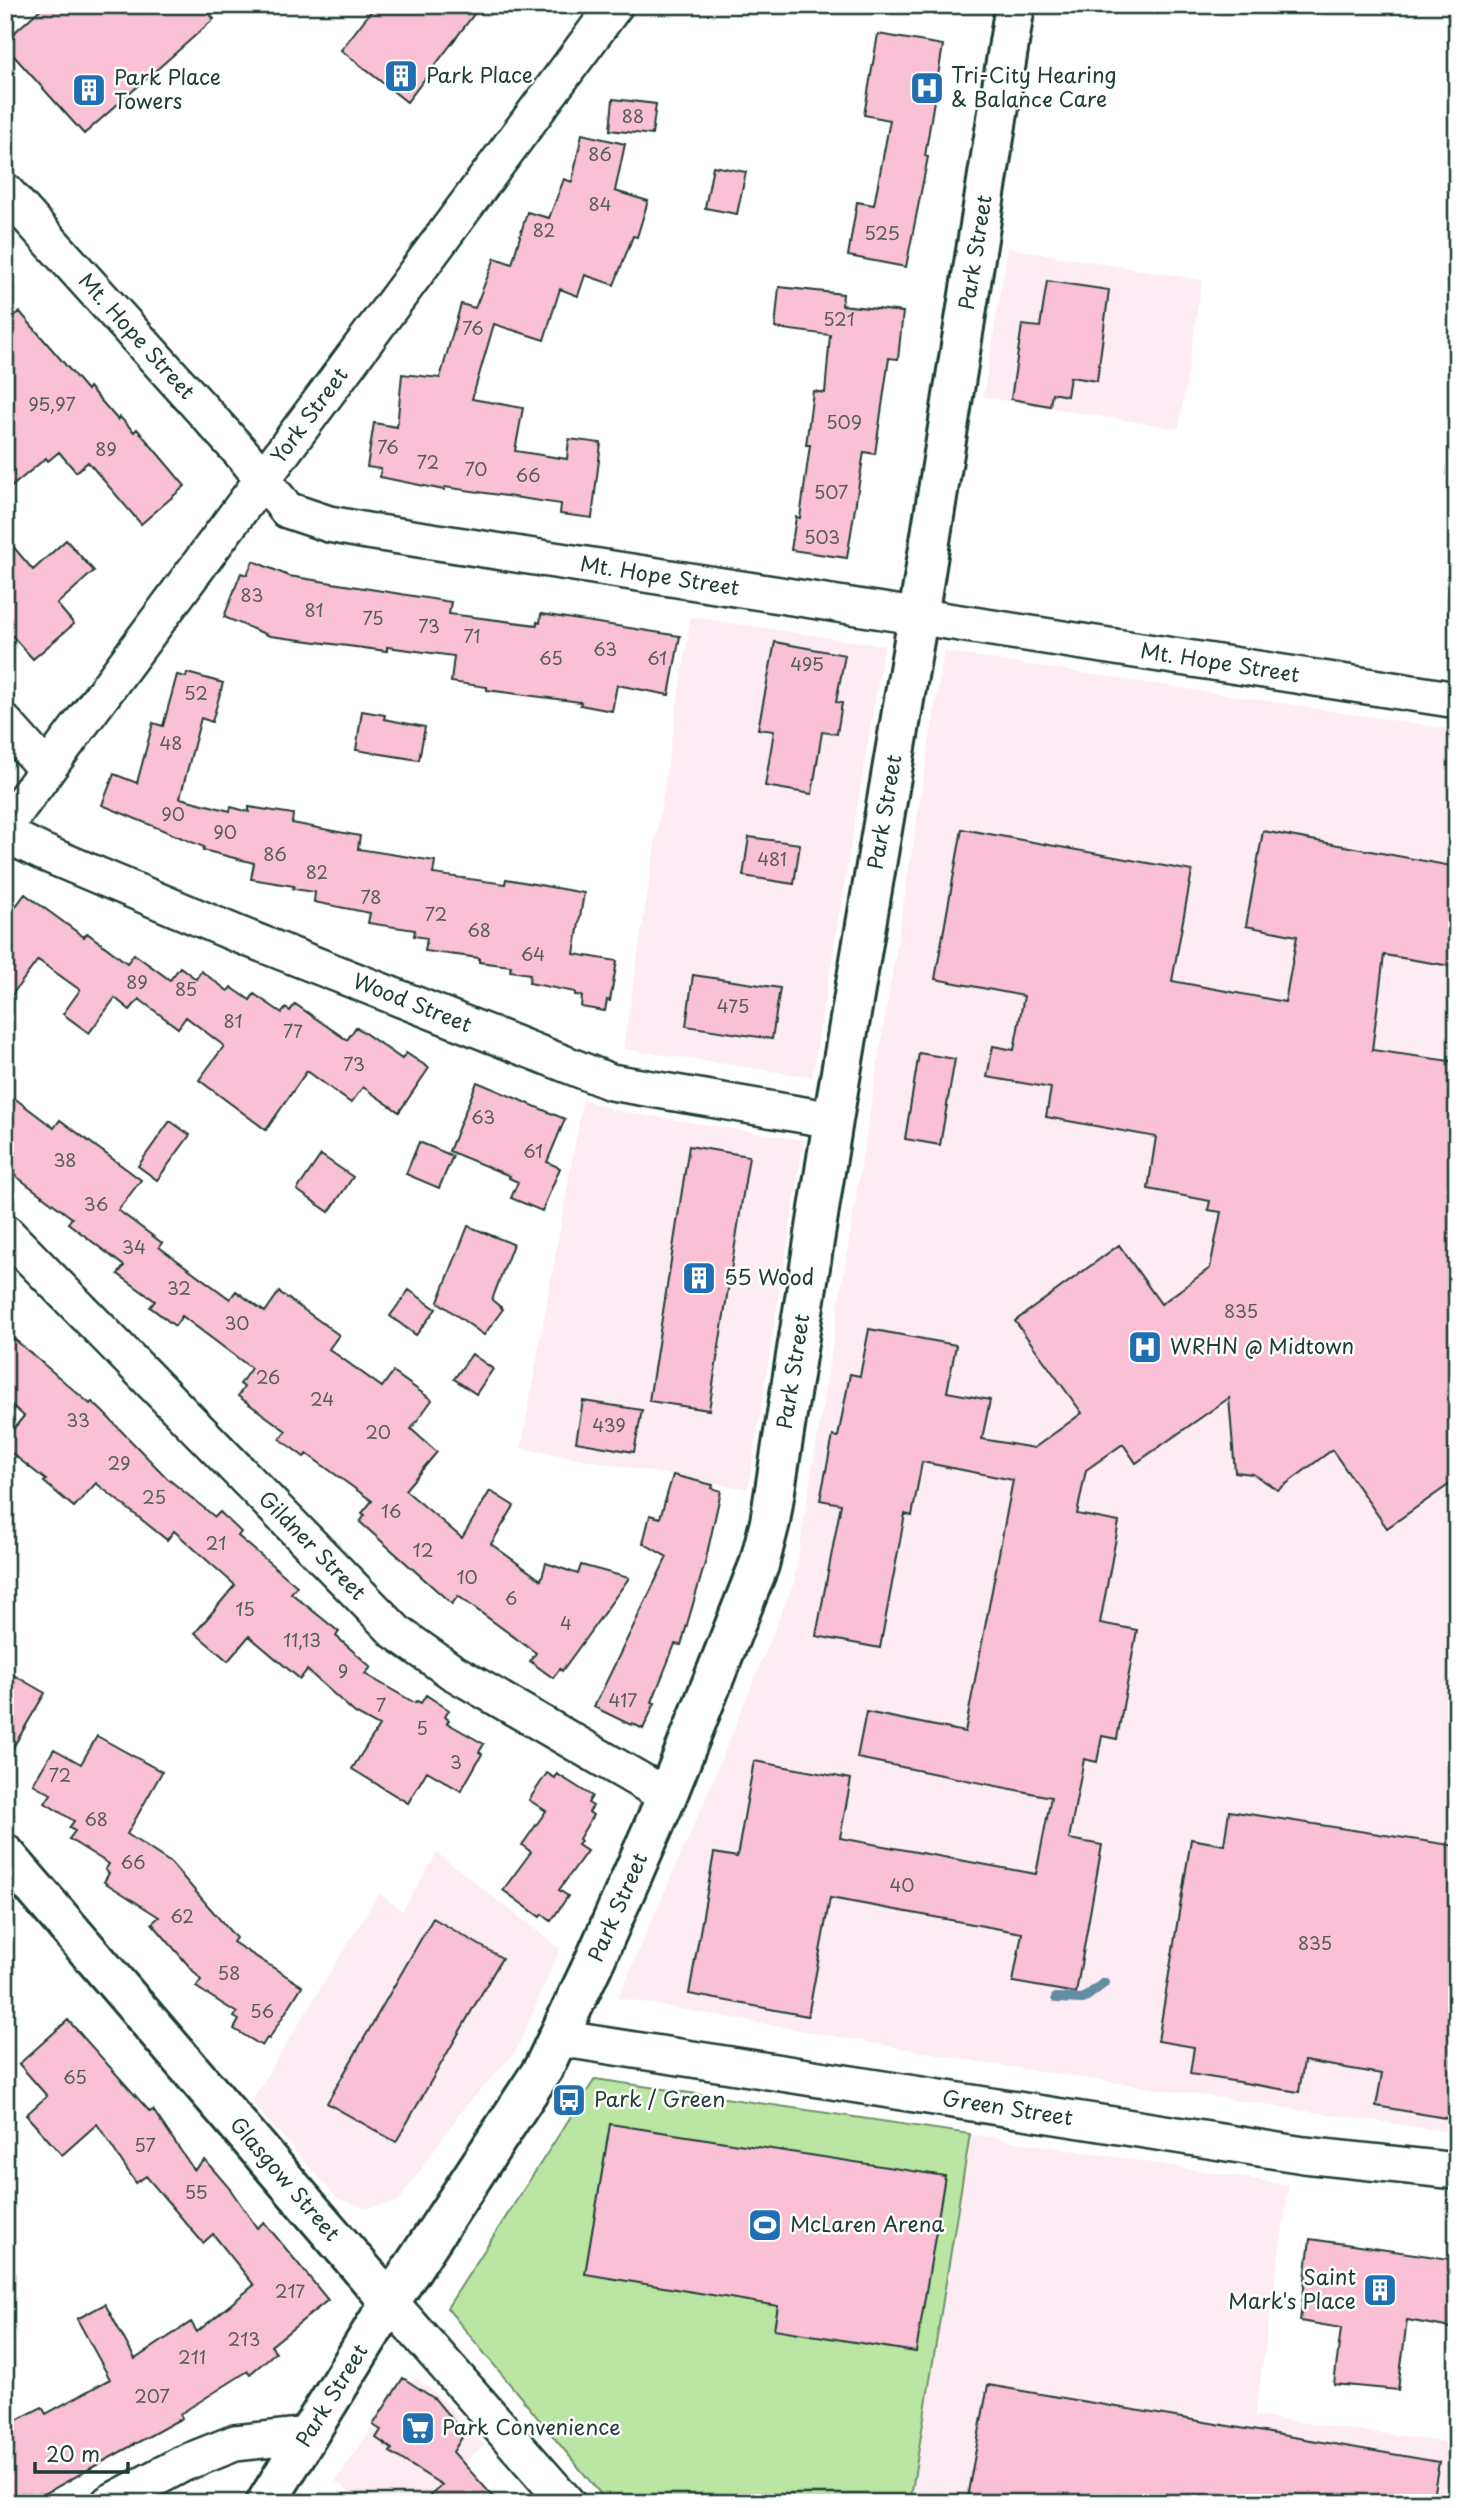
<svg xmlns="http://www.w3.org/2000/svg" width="1462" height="2508" viewBox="0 0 1462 2508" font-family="'Playpen Sans',sans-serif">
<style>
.built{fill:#fdecf3}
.green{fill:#bbe5a2;stroke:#6d916b;stroke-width:2}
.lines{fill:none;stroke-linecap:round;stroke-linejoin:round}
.stream{stroke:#638da3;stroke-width:10}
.building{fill:#f9c0d6;stroke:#1f3d34;stroke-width:2}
.street-casing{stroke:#1f3d34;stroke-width:40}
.secondary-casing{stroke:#1f3d34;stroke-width:44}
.street{stroke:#fff;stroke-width:35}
.secondary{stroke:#fff;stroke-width:38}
.labels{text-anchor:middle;stroke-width:5;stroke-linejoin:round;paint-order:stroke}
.number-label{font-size:18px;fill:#565e5c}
.poi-label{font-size:21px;fill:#1f3d34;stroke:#fff;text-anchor:start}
.street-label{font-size:21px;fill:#1f3d34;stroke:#fff}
</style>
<rect width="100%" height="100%" fill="#fff"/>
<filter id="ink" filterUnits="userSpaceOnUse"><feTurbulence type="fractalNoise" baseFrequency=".0143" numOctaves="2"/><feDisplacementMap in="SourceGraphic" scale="14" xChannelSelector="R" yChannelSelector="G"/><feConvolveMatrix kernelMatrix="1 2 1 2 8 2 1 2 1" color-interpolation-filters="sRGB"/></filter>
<g filter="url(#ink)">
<!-- built -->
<path class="built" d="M1008 248 1202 280 1179 429 983 397Z
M691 617 884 646 812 1077 623 1049Z
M944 652 1457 730V2133L991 2064 618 1998 704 1802 794 1582Z
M583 1099 613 1110 804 1140 748 1489 521 1448Z
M437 1853 560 1949 516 2051 462 2110 398 2202 366 2208 338 2199 251 2102 379 1893 402 1911Z
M970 2134 1289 2185 1255 2416 1457 2444V2503H910Z
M418 2379 442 2399 484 2445 419 2503H366L335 2481 405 2381Z"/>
<!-- green -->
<path class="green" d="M595 2079 970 2134 910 2503H608L447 2308Z"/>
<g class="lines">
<!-- stream -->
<path class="stream" d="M1056 1998 1083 1999 1104 1983"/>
</g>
<!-- building -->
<path class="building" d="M45 5H202L214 19 84 134 5 46V41Z
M376 5H481L407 102 341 50Z
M878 34 943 45 925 156 928 157 906 267 848 256 857 202 874 205 890 120 864 115Z
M613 99 656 104 652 135 610 130Z
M582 134 625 144 615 191 648 201 637 237 633 236 614 285 585 275 578 296 560 289 544 340 494 324 472 399 523 408 515 451 567 459 569 439 601 443 592 518 560 514 561 504 445 487 444 490 380 477 381 469 367 467 374 423 397 427 402 374 440 378 461 304 475 308 495 258 512 264 527 212 549 218 564 179 572 182Z
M713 166 746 172 737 214 705 208Z
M1047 281 1109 290 1097 381 1070 377 1067 396 1052 393 1050 406 1011 399 1022 325 1040 327Z
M779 287 843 294 842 305 903 312 898 359 889 358 875 454 864 452 847 558 791 550 796 517 800 518 810 445H806L813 391 825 393 830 335 775 328Z
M20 312 87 390 89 387 118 420 120 417 134 432 137 429 185 486 141 524 88 462 76 472 59 452 48 461 46 458 5 492V322Z
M5 537 33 570 66 540 94 571 57 604 74 624 33 659 5 628Z
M253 561 289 576 451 602 449 614 537 625V622L540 623 541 614 680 636 669 695 617 685 612 711 580 705 581 702 487 690V687L451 682 454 656 387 647V651L270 636 224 617 241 573 247 575Z
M775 642 845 655 836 702 842 703 837 734 822 732 812 794 765 786 774 731 758 729Z
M187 673 223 683 212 722 201 718 180 798 230 811 231 807 249 812V807L293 814 292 823 360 836 358 849 435 861 433 874 505 884 506 879 584 893 574 954 617 961 610 1001 607 1000 605 1011 581 1007 582 996 575 995V992L529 983 530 974 510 971 511 966 479 962V958L425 951 427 938 414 936 415 930 368 923 370 913 314 902 315 892 293 889 294 886 251 879 254 863 203 850 204 847 102 805 114 774 137 783 153 723 163 726 177 675 186 677Z
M362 711 385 715 384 719 425 727 419 760 356 750Z
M962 829 1192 871 1172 981 1285 1002 1297 936 1246 926 1263 831 1457 867V967L1384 955 1372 1050 1457 1062V1479L1387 1528 1332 1450 1278 1490 1253 1474 1235 1472 1229 1398 1136 1463 1123 1444 1086 1470 1077 1514 1119 1522 1100 1623 1137 1630 1117 1739 1102 1736 1097 1762 1084 1759 1069 1839 1102 1845 1076 1993 1013 1982 1022 1933 830 1898 808 2016 689 1994 714 1853 737 1857 754 1761 851 1779 840 1838 1036 1874 1051 1797 857 1758 866 1712 965 1732 1013 1480 922 1462 912 1516 905 1514 880 1648 816 1636 841 1504 820 1500 833 1436 838 1437 850 1374 860 1376 869 1329 956 1345 947 1392 990 1400 982 1439 1034 1448 1082 1413 1015 1321 1119 1245 1161 1304 1210 1268 1221 1212 1208 1210 1210 1201 1148 1189 1156 1137 1046 1117 1051 1088 987 1077 993 1046 1014 1050 1024 996 935 979Z
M749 837 800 844 794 884 743 876Z
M25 894 84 937 87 933 127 963 134 954 170 980 180 967 196 979 201 971 228 991 231 987 250 1000 254 994 282 1013 286 1008 290 1011 295 1004 347 1040 356 1027 402 1059 406 1053 429 1068 399 1112 363 1087 351 1103 307 1071 266 1130 199 1080 224 1046 186 1017 178 1028 139 999 130 1010 115 998 89 1033 63 1014 80 990 38 960 5 1004V921Z
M693 975 780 988 772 1039 686 1026Z
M919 1053 955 1059 940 1145 905 1139Z
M477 1082 565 1119 547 1162 560 1168 542 1211 511 1198 518 1182 509 1178 510 1176 449 1151Z
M5 1091 54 1128 60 1120 141 1180 118 1210 162 1243 159 1247 230 1299 236 1291 265 1312 279 1292 339 1335 329 1349 382 1387 393 1372 432 1400 411 1429 437 1452 405 1490 462 1538 490 1491 514 1506 491 1544 541 1580 546 1563 578 1574 581 1565 629 1578 562 1671 560 1669 553 1678 530 1661 536 1653 458 1596 452 1604 360 1522 365 1515 362 1513 372 1501 307 1454 304 1457 280 1439 286 1431 238 1396 244 1387 240 1384 251 1368 182 1316 175 1326 150 1307 155 1301 118 1274 124 1266 68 1223 72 1218 5 1168Z
M170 1121 190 1135 157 1180 138 1166Z
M419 1142 453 1156 439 1188 406 1174Z
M689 1146 749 1156 709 1410 649 1401Z
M321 1155 353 1177 329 1212 297 1190Z
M468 1226 513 1244 492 1300 503 1309 484 1335 438 1302Z
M409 1290 436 1309 416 1335 390 1316Z
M5 1331 90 1404 92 1402 102 1411 167 1478 215 1517 220 1512 241 1532 238 1536 297 1586 291 1593 339 1632 336 1636 371 1667 365 1674 415 1703 417 1701 421 1703 426 1695 449 1710 445 1717 449 1720 447 1723 484 1744 479 1752 482 1754 461 1791 427 1771 408 1803 352 1769 379 1726 355 1713 307 1670 300 1679 249 1636 228 1661 195 1633 235 1585 174 1531 167 1540 96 1483 74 1507 44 1482 46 1480 5 1448V1439L24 1416 5 1399Z
M472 1354 493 1369 476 1394 454 1379Z
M583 1401 642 1410 634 1452 576 1442Z
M673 1475 713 1485 712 1488 721 1491 705 1563 681 1645 675 1644 652 1702 655 1703 643 1729 632 1723 631 1725 594 1707 667 1557 643 1543 650 1515 660 1518Z
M5 1670 45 1693 5 1761Z
M97 1736 162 1772 127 1834 171 1863 236 1938 233 1942 302 1986 269 2039 267 2038 262 2046 234 2029 239 2020 234 2017 237 2013 196 1987 201 1980 152 1923 159 1917 104 1882 109 1873 105 1870 109 1864 69 1839 75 1831 69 1828 74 1821 45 1803 51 1794 33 1784 54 1749 81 1764Z
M547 1773 555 1778 557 1774 592 1796 588 1803 593 1806 589 1812 593 1815 579 1839 581 1841 578 1845 587 1851 559 1890 568 1896 551 1921 542 1914 540 1917 503 1890 531 1852 522 1845 546 1811 529 1800Z
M1229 1811 1457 1846V2120L1376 2106 1382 2074 1304 2061 1299 2092 1190 2074 1194 2047 1158 2041 1191 1839 1224 1845Z
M433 1918 502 1958 396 2142 327 2103Z
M68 2020 150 2112 153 2110 194 2170 205 2160 230 2189 257 2228 264 2222 328 2300 271 2346 276 2352 250 2374 248 2371 180 2414 182 2418 28 2503H5V2426L42 2407 46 2414 110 2379 77 2319 105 2304 135 2359 191 2322 197 2332 254 2285 213 2234 203 2243 146 2176 136 2183 97 2124 62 2155 26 2115 47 2096 19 2064Z
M610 2124 945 2176 916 2352 774 2329 778 2306 585 2274Z
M1310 2239 1457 2260V2329L1407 2320 1398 2390 1334 2384 1341 2328 1300 2321Z
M403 2378 435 2399 464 2434 453 2452 499 2503H422L442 2485 390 2452 392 2449 376 2438 381 2430 373 2425Z
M988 2385 1439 2462 1432 2503H966Z"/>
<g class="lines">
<!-- street casing -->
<g class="street-casing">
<g id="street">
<path id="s1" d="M5 191 245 457 287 510 329 524 367 531 1457 700"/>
<path d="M5 723 46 769"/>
<path id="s2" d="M5 826 615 5"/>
<path id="s3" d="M5 834 42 852 237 934 611 1082 833 1120"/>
<path id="s4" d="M5 1232 396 1632 451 1671 667 1796"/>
<path id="s5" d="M558 2038 1304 2155 1457 2171"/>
<path d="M390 2302 567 2503"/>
<path d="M109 2503 182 2464 235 2443 309 2435"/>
</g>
</g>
<!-- secondary casing -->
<g class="secondary-casing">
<g id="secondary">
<path id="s6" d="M5 1854 390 2302"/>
<path id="s7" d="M266 2503 390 2302 543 2069 595 1960 667 1796 759 1565 770 1522 833 1120 918 617 1015 5"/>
</g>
</g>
<!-- street -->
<use href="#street" class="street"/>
<!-- secondary -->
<use href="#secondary" class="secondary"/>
</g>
</g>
<!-- icons -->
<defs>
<g id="building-square" transform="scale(1.75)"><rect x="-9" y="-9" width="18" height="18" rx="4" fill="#1f6fb2" stroke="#fff"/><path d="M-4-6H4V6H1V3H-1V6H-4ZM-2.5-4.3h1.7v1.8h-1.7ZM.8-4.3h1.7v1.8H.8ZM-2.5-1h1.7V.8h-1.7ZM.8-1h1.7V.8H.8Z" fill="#fff"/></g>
<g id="hospital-square" transform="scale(1.75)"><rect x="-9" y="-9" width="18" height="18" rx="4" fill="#1f6fb2" stroke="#fff"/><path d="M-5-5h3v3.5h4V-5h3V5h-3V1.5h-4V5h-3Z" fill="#fff"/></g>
<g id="bus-square" transform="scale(1.75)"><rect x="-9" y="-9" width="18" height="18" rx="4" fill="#1f6fb2" stroke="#fff"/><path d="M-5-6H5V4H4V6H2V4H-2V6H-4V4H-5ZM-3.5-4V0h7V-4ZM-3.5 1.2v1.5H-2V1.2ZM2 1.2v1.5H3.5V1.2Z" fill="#fff"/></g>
<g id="stadium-square" transform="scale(1.75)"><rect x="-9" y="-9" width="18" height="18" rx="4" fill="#1f6fb2" stroke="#fff"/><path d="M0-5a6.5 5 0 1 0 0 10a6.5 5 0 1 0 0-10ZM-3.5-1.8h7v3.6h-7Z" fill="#fff"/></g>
<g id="supermarket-square" transform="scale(1.75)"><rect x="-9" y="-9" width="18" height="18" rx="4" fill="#1f6fb2" stroke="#fff"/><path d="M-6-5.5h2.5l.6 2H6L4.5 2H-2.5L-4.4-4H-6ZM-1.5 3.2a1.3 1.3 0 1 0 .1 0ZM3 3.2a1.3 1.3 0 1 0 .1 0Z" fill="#fff"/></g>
</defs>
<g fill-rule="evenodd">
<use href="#building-square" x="401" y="76"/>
<use href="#hospital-square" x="927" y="88"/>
<use href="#building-square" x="89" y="90"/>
<use href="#building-square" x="699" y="1278"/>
<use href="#hospital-square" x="1145" y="1347"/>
<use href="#bus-square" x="569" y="2100"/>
<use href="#stadium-square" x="765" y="2225"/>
<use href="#building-square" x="1380" y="2290"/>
<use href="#supermarket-square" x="418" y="2428"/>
</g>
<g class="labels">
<!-- number labels -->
<g class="number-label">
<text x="633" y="123">88</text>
<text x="600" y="161">86</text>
<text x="600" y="211">84</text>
<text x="544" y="237">82</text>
<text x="882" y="240">525</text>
<text x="839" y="326">521</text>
<text x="473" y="335">76</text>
<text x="52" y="411">95,97</text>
<text x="844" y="429">509</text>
<text x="388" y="454">76</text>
<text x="106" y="456">89</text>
<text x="428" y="469">72</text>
<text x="476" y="476">70</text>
<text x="528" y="482">66</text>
<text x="831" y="499">507</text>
<text x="822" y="544">503</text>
<text x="252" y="602">83</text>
<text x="314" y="617">81</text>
<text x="373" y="625">75</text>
<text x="429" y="633">73</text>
<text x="472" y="643">71</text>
<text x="605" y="656">63</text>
<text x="551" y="665">65</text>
<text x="657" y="665">61</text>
<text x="807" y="671">495</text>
<text x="196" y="700">52</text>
<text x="171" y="750">48</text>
<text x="173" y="821">90</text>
<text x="225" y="839">90</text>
<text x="275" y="861">86</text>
<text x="772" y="866">481</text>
<text x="317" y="879">82</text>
<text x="371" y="904">78</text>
<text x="436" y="921">72</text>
<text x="479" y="937">68</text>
<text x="533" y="961">64</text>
<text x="137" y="989">89</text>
<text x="186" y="996">85</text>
<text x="733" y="1013">475</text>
<text x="233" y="1028">81</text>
<text x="293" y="1038">77</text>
<text x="354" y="1071">73</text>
<text x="483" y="1124">63</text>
<text x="533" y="1158">61</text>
<text x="65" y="1167">38</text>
<text x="96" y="1211">36</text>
<text x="134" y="1254">34</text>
<text x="179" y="1295">32</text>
<text x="1241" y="1318">835</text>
<text x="237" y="1330">30</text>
<text x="268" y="1384">26</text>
<text x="322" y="1406">24</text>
<text x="78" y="1427">33</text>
<text x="609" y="1432">439</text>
<text x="378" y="1439">20</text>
<text x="119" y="1470">29</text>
<text x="154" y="1504">25</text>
<text x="391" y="1518">16</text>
<text x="216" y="1550">21</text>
<text x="423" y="1557">12</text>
<text x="467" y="1584">10</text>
<text x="511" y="1605">6</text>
<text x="245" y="1616">15</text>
<text x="566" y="1630">4</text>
<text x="302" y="1647">11,13</text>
<text x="343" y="1678">9</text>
<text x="623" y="1707">417</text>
<text x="381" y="1712">7</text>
<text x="422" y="1735">5</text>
<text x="456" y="1769">3</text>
<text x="60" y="1782">72</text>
<text x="96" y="1826">68</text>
<text x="133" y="1869">66</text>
<text x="902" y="1892">40</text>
<text x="182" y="1923">62</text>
<text x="1315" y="1950">835</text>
<text x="229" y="1980">58</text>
<text x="262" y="2018">56</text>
<text x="75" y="2084">65</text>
<text x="145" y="2152">57</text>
<text x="196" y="2199">55</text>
<text x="290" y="2298">217</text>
<text x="244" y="2346">213</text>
<text x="192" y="2364">211</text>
<text x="152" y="2403">207</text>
</g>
<!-- poi labels -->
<g class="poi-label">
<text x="426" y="83">Park Place</text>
<text x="951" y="83">Tri-City Hearing<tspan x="951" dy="24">&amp; Balance Care</tspan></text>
<text x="114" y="85">Park Place<tspan x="114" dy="24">Towers</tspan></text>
<text x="724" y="1285">55 Wood</text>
<text x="1170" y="1354">WRHN @ Midtown</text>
<text x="594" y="2107">Park / Green</text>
<text x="790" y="2232">McLaren Arena</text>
<text x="1356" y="2285" text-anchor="end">Saint<tspan x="1356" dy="24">Mark's Place</tspan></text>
<text x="442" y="2435">Park Convenience</text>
</g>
<!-- street labels -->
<g class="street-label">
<text dy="7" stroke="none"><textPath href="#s7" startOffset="2394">Park Street</textPath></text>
<text dy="7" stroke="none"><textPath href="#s1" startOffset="196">Mt. Hope Street</textPath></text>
<text dy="7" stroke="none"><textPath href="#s2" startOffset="511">York Street</textPath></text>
<text dy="7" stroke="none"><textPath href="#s1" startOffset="805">Mt. Hope Street</textPath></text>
<text dy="7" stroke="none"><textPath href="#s1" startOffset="1372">Mt. Hope Street</textPath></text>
<text dy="7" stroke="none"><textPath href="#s7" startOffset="1827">Park Street</textPath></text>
<text dy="7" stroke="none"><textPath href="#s3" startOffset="441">Wood Street</textPath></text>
<text dy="7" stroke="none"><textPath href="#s7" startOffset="1260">Park Street</textPath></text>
<text dy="7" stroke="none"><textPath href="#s4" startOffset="439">Gildner Street</textPath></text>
<text dy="7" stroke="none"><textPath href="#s7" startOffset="693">Park Street</textPath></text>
<text dy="7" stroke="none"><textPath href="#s5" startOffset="455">Green Street</textPath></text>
<text dy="7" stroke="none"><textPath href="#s6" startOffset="429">Glasgow Street</textPath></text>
<text dy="7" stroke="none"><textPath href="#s7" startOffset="126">Park Street</textPath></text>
</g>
</g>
<!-- margin -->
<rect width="1462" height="2508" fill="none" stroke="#fff" stroke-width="28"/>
<rect x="14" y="14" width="1434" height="2480" fill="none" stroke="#1f3d34" stroke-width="2.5" filter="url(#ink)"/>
<!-- scale -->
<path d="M35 2462v10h93v-10" fill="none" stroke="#1f3d34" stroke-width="3.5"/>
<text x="46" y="2462" font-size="21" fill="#1f3d34" stroke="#ffffff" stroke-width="5" paint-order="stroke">20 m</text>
</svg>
